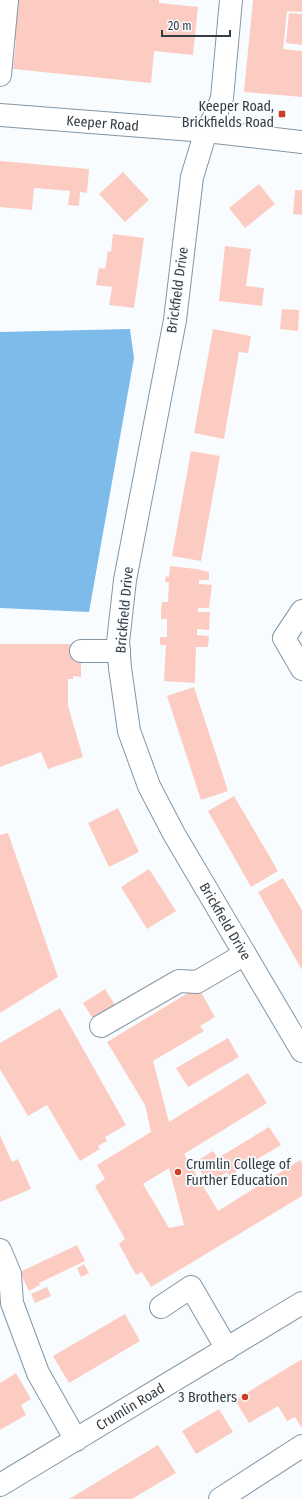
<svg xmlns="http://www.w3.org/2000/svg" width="302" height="1499" viewBox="0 0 302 1499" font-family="'Fira Sans Condensed',sans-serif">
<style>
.forest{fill:#7dbbeb}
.building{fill:#fcccc2;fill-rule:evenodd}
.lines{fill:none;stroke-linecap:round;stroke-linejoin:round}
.minor-casing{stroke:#8396a5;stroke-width:24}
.major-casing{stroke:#8396a5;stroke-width:24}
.minor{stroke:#fff;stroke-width:22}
.major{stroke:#fff;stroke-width:22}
.poi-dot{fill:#c93e24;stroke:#f8fcff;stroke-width:1.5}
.labels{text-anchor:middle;stroke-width:3.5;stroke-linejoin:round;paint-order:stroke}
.poi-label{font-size:14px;fill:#353d43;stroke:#f8fcff;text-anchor:end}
.street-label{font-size:14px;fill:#353d43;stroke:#f8fcff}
</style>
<rect width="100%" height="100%" fill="#f8fcff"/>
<!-- forest -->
<path class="forest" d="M130 329 134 358 89 612 0 608V332Z"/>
<!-- building -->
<path class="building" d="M14 0H159V3L198 7 193 55 154 51 151 83 13 69 16 40H10Z
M253 0H302V12L287 11 283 49 302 51V97L244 92Z
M289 13 302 14V45L286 43Z
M0 161 89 169 87 193 80 192 79 206 68 205 70 191 34 188 32 210 0 207Z
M123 172 149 200 125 222 99 194Z
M259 184 275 204 245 228 229 208Z
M295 190H302V215L293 214Z
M113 234 144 238 134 308 109 305 112 287 96 285 99 268 105 269 108 251 111 252Z
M225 246 251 249 246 286 264 288 262 306 219 301Z
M282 309 299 310 298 331 280 329Z
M213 329 251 336 248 353 239 352 224 439 194 433Z
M191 451 220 456 201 561 172 556Z
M170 566 196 569 209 572V580H199V584L212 585 209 608H198V612H210L209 630 197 629V635L209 636 208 647H196L195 683 164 681 166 645H160V637H167V619H161V610L162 602H168L169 582H165L166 576 169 577Z
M0 644H81V677L73 676V679H68V706L83 757 48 769 41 752 0 767Z
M194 687 228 791 201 800 167 696Z
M234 796 278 871 251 887 208 811Z
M118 808 139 852 109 867 88 823Z
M8 833 58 977 0 1013V835Z
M149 869 176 911 147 929 121 887Z
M283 878 302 910V970L258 892Z
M198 987 215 1017 200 1026 204 1031 153 1061 169 1122 248 1073 267 1103 184 1154 218 1211 300 1160 302 1163V1196L151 1287 142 1272 136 1275 119 1244 125 1239 95 1186 105 1179 97 1165 151 1132 145 1105 107 1042ZM169 1168 184 1225 169 1228 143 1184Z
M105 989 115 1005 93 1019 83 1003Z
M60 1008 126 1125 105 1137 107 1141 98 1146 100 1149 80 1161 47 1105 28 1116 0 1069V1043Z
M228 1038 239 1057 188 1087 176 1068Z
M269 1127 281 1145 229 1176 227 1172 208 1184 195 1162 213 1151 218 1158Z
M0 1135 12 1162 18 1159 31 1189 0 1202Z
M77 1245 85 1261 39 1283 40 1285 29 1291 20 1272Z
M84 1264 89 1273 81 1277 77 1268Z
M47 1287 51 1296 35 1303 31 1294Z
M125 1314 140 1341 69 1383 53 1356Z
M302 1359V1428L295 1417 287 1421 278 1406 249 1423 235 1400Z
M16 1373 31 1399 21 1405 26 1415 0 1430V1383Z
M219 1409 233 1432 196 1454 182 1431Z
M158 1445 176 1473 157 1484 132 1499H69Z"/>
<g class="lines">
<!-- minor casing -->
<g class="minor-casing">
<g id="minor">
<path id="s1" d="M231 0 222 98 216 114 206 131 192 177 175 320 125 580 118 642 120 668 129 731 149 786 174 834 302 1051"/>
<path d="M0 75 7 0"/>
<path id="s2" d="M0 115 206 131 302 142"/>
<path d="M302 611 284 638 302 669"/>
<path d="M81 651H119"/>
<path d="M101 1026 179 981 197 982 245 954"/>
<path d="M0 1250 10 1274 12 1303 38 1373 76 1440"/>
<path d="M161 1307 191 1287 227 1349"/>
<path d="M220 1499 302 1446"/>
</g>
</g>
<!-- major casing -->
<g class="major-casing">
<g id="major">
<path id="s3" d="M0 1485 302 1303"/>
</g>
</g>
<!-- minor -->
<use href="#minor" class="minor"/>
<!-- major -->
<use href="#major" class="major"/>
</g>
<!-- markers -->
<g class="poi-dot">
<rect x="278" y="110" width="8" height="8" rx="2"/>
<circle cx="178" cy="1172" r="4"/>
<circle cx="245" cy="1397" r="4"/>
</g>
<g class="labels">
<!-- poi labels -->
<g class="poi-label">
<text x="274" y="111">Keeper Road,<tspan x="274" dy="16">Brickfields Road</tspan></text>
<text x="186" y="1169" text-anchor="start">Crumlin College of<tspan x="186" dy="16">Further Education</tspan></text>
<text x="237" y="1402">3 Brothers</text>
</g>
<!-- street labels -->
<g class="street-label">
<text dy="5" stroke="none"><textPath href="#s2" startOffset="103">Keeper Road</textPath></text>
<text transform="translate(177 290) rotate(-82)" y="5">Brickfield Drive</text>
<text transform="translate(124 610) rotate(-85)" y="5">Brickfield Drive</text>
<text dy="5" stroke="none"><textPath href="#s1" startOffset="958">Brickfield Drive</textPath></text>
<text dy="5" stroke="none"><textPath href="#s3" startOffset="152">Crumlin Road</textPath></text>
</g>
</g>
<!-- scale -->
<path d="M162 30v6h68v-6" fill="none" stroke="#353d43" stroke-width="2"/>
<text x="168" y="30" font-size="12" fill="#353d43" stroke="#f8fcff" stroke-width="3" paint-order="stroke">20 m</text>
</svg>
